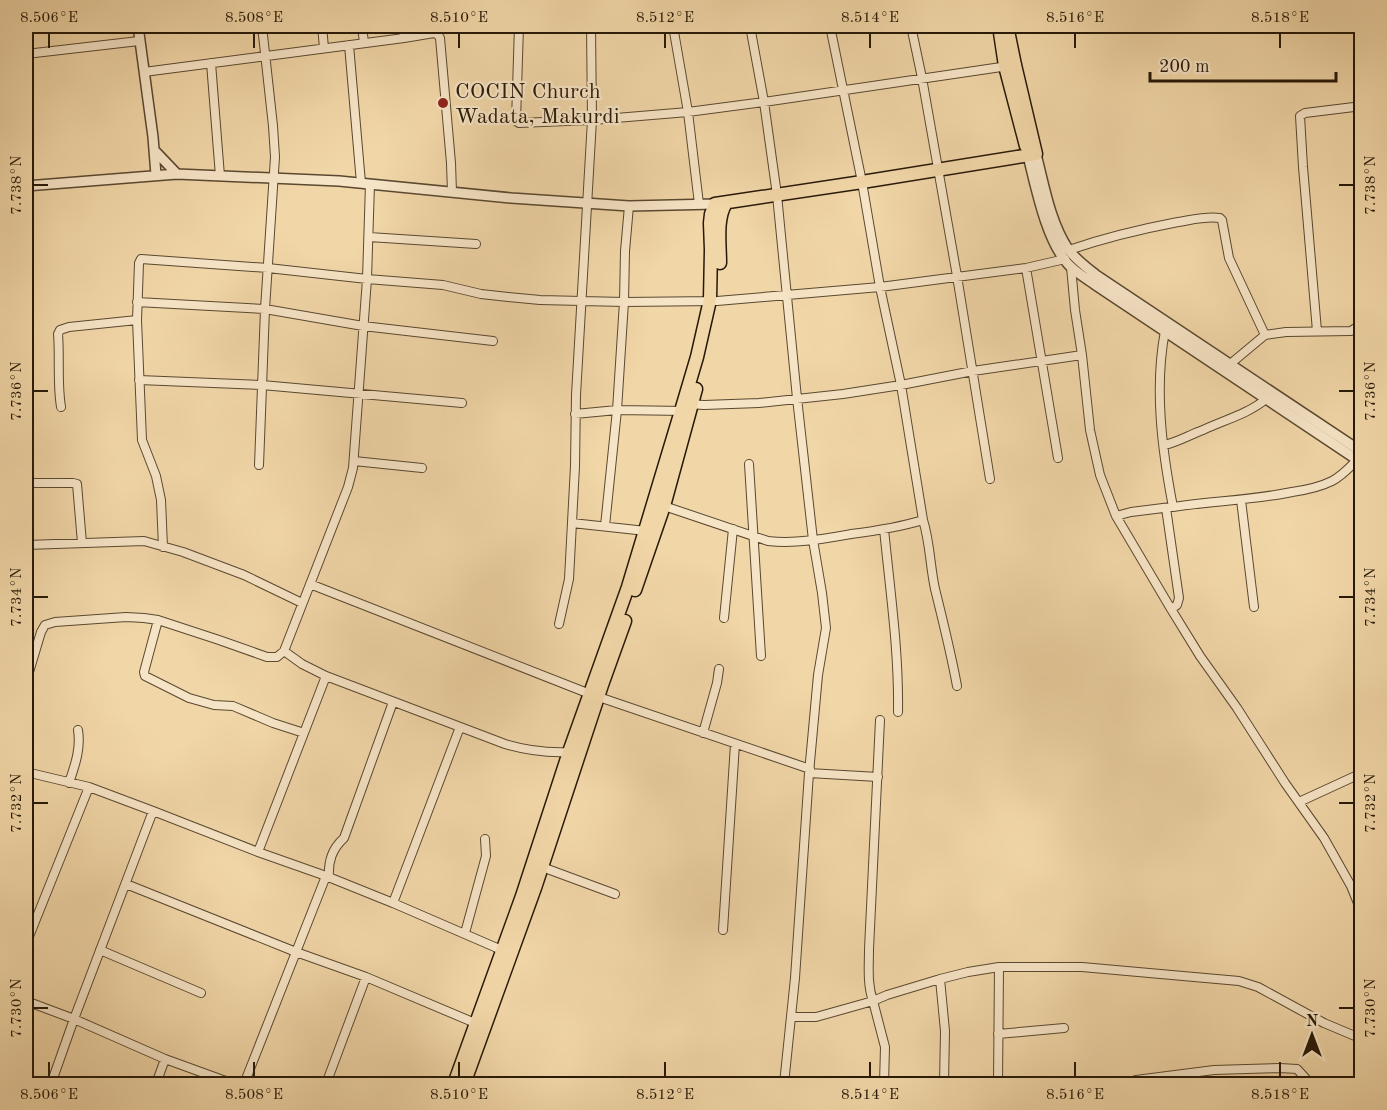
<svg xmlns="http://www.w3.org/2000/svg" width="1387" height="1110" viewBox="0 0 1387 1110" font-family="'Old Standard TT',serif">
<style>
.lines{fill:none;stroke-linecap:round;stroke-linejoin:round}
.minor-casing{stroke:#5a4830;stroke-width:10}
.tertiary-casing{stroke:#5a4830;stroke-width:12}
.primary-casing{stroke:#271908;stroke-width:15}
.minor{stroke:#f6e4c6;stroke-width:8}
.tertiary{stroke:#f6e4c6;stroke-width:9}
.primary{stroke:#f1d6a7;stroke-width:12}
.ticks{fill:none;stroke:#271908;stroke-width:2}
.poi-dot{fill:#8f2418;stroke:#f6e4c6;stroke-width:2}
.labels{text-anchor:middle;stroke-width:4.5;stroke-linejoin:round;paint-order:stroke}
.poi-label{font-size:22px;fill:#271908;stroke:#f6e4c6;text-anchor:start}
.neatline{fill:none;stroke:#271908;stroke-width:2}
.ticks-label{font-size:15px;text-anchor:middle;fill:#271908}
</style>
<rect width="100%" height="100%" fill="#f1d6a7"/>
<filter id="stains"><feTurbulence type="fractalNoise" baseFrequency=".00333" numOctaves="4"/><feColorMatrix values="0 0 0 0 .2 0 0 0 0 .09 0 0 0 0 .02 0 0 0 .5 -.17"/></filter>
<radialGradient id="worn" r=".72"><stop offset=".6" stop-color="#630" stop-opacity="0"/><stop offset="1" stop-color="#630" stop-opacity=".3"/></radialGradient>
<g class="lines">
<!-- minor casing -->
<g class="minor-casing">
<path id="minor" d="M322 26 324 48
M362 26 364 43
M519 26 516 121 519 123 592 120 688 112 764 102 1008 66
M673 26 688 112 699 204
M750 26 764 102 777 195 797 398 813 540 822 593 826 628 818 675 809 773 795 978 784 1084
M911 26 922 78 957 276 990 479
M404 38 434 33 438 35 440 38 451 163 452 192
M349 45 361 183
M26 54 139 41
M211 63 220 176
M144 72 404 38 403 26
M26 217 27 267 26 269
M369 237 476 244
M1069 250C1104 238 1141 229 1178 222 1191 220 1206 216 1220 218L1222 220 1229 258 1265 335
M1071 267 1075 310 1082 355 1090 430 1100 475 1116 516 1171 609 1200 656 1237 708 1285 783 1324 838 1351 886 1362 913
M1026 268 1058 458
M137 302 265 309 363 326 493 341
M1165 331C1154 388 1162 450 1173 507 1212 501 1253 500 1292 492 1306 490 1320 487 1332 481 1342 476 1350 467 1357 460
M1317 331 1303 167 1300 116 1305 113 1362 106
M1229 365 1265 335 1286 332 1351 331 1357 327 1362 316
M139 380 262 385 462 403
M688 404 704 405 759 403 843 394 901 385 973 371 1082 355
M61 407C57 383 60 358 58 334L60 330 69 327 137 320
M575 414 617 410 685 411
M1164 445C1178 442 1189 435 1203 430 1224 420 1248 414 1266 399
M354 461 422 468
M749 464 761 656
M259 465 265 309 275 157 273 126 262 26
M26 483H73L77 484 82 543
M1241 500 1254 607
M664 506 768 541C796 544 823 539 851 534 875 531 900 527 923 520L901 385 880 287 862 182 830 26
M1166 508 1179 598 1177 605 1171 609
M1116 516 1131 512 1171 507
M923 520C930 542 930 566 935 589 943 621 951 653 957 686
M572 523 646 531
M605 526 617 410 624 302 625 251 629 206
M884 529C890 590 899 651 898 712
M26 545 144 541 183 552 244 575 302 603
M163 547 161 500 156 476 142 440 137 320 139 263 141 259 268 268 367 279 443 285 481 294 508 297 540 300 624 302 717 301 880 287 1026 268 1065 259
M310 584 590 694 810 769
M724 618 733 529
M158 620 144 672 145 676 189 698 214 705 233 706 273 723 304 733
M559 624 569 579 575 466 576 395 592 120 591 26
M326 676 505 744C525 750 548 753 569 752
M26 682 41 632 45 625 55 622 126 617 144 618 158 620 219 640 267 657H277L284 651
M703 733 717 683 719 669
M26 772 89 787 153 811 258 852 326 876 393 903 504 951
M809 773 878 777
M69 783C75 765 81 749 78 730
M1299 802 1362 773
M258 852 326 676 302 664 284 651 348 487 353 468 367 279 370 184
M542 867 615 894
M329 878C328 861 332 849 344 838L393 702
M126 884 296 952 366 977 475 1023
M393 903 460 727
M723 930 735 744
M465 933 486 856 485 839
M26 944 89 787
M100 950 201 993
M940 979 945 1031 944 1084
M26 1001 74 1019 165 1059 234 1084
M791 1017H816L873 1001C867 984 869 966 869 949L880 720
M998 1034 1064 1028
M51 1084 74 1019 153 811
M156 1084 165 1059
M244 1084 326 876
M326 1084 366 977
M884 1084 885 1047 873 1001 887 995 940 979 968 972 999 967H1082L1239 981 1258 987 1324 1023 1362 1039
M998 1084 999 967
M1126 1084 1136 1080 1214 1070 1280 1068 1297 1069 1308 1081 1313 1084H1327L1362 1081"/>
</g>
<!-- tertiary casing -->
<g class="tertiary-casing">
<path id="tertiary" d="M138 26 153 137 156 175
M155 151 177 174
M1036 154C1044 185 1050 222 1068 249 1075 259 1086 267 1096 275L1362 452
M1028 156C1036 187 1046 240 1068 264 1075 272 1086 278 1094 284L1362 463
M26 186 177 174 339 181 511 198 629 206 715 204"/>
</g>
<!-- primary casing -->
<g class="primary-casing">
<path id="primary" d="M999 26 1005 66 1026 146
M720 263C720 244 716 219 726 203
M635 590 664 506 696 389
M454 1084 522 896 569 752 628 587 681 411 697 357 710 300 711 250 710 223 711 214 715 204 862 182 1036 154 1015 65 1007 26
M464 1084 535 888 602 685 625 621"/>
</g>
<!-- minor -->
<use href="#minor" class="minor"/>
<!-- tertiary -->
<use href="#tertiary" class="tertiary"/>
<!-- primary -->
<use href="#primary" class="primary"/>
</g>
<!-- ticks -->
<path class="ticks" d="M49 33V48M254 33V48M459 33V48M665 33V48M870 33V48M1075 33V48M1280 33V48M33 185H48M1339 185H1354M33 391H48M1339 391H1354M33 597H48M1339 597H1354M33 803H48M1339 803H1354M33 1008H48M1339 1008H1354M49 1062V1077M254 1062V1077M459 1062V1077M665 1062V1077M870 1062V1077M1075 1062V1077M1280 1062V1077"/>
<!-- markers -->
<circle class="poi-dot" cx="443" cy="103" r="6"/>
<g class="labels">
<!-- poi labels -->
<g class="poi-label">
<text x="455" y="98">COCIN Church<tspan x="455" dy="25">Wadata, Makurdi</tspan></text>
</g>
</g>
<!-- margin -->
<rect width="1387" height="1110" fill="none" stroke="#f1d6a7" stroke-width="66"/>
<!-- north arrow -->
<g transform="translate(1312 1035)" stroke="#f6e4c6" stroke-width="4.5" paint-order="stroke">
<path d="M0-4.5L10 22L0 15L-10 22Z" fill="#271908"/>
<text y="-9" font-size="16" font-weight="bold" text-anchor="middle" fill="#271908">N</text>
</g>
<!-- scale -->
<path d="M1150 72v9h186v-9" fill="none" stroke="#271908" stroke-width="3"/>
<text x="1159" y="72" font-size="18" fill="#271908" stroke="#f6e4c6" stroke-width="4.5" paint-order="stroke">200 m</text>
<rect x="33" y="33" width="1321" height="1044" class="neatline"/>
<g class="ticks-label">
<text x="49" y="22">8.506°E</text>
<text x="254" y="22">8.508°E</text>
<text x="459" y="22">8.510°E</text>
<text x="665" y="22">8.512°E</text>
<text x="870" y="22">8.514°E</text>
<text x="1075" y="22">8.516°E</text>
<text x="1280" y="22">8.518°E</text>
<text transform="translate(16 185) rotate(-90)" y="5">7.738°N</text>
<text transform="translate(1370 185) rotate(-90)" y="5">7.738°N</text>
<text transform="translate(16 391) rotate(-90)" y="5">7.736°N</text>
<text transform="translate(1370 391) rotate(-90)" y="5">7.736°N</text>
<text transform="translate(16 597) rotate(-90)" y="5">7.734°N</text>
<text transform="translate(1370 597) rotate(-90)" y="5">7.734°N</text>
<text transform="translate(16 803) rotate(-90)" y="5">7.732°N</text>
<text transform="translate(1370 803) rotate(-90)" y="5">7.732°N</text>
<text transform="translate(16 1008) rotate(-90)" y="5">7.730°N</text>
<text transform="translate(1370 1008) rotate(-90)" y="5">7.730°N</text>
<text x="49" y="1099">8.506°E</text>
<text x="254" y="1099">8.508°E</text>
<text x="459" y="1099">8.510°E</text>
<text x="665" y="1099">8.512°E</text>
<text x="870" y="1099">8.514°E</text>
<text x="1075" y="1099">8.516°E</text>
<text x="1280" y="1099">8.518°E</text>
</g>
<rect width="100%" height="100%" filter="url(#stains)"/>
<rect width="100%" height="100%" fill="url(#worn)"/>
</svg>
